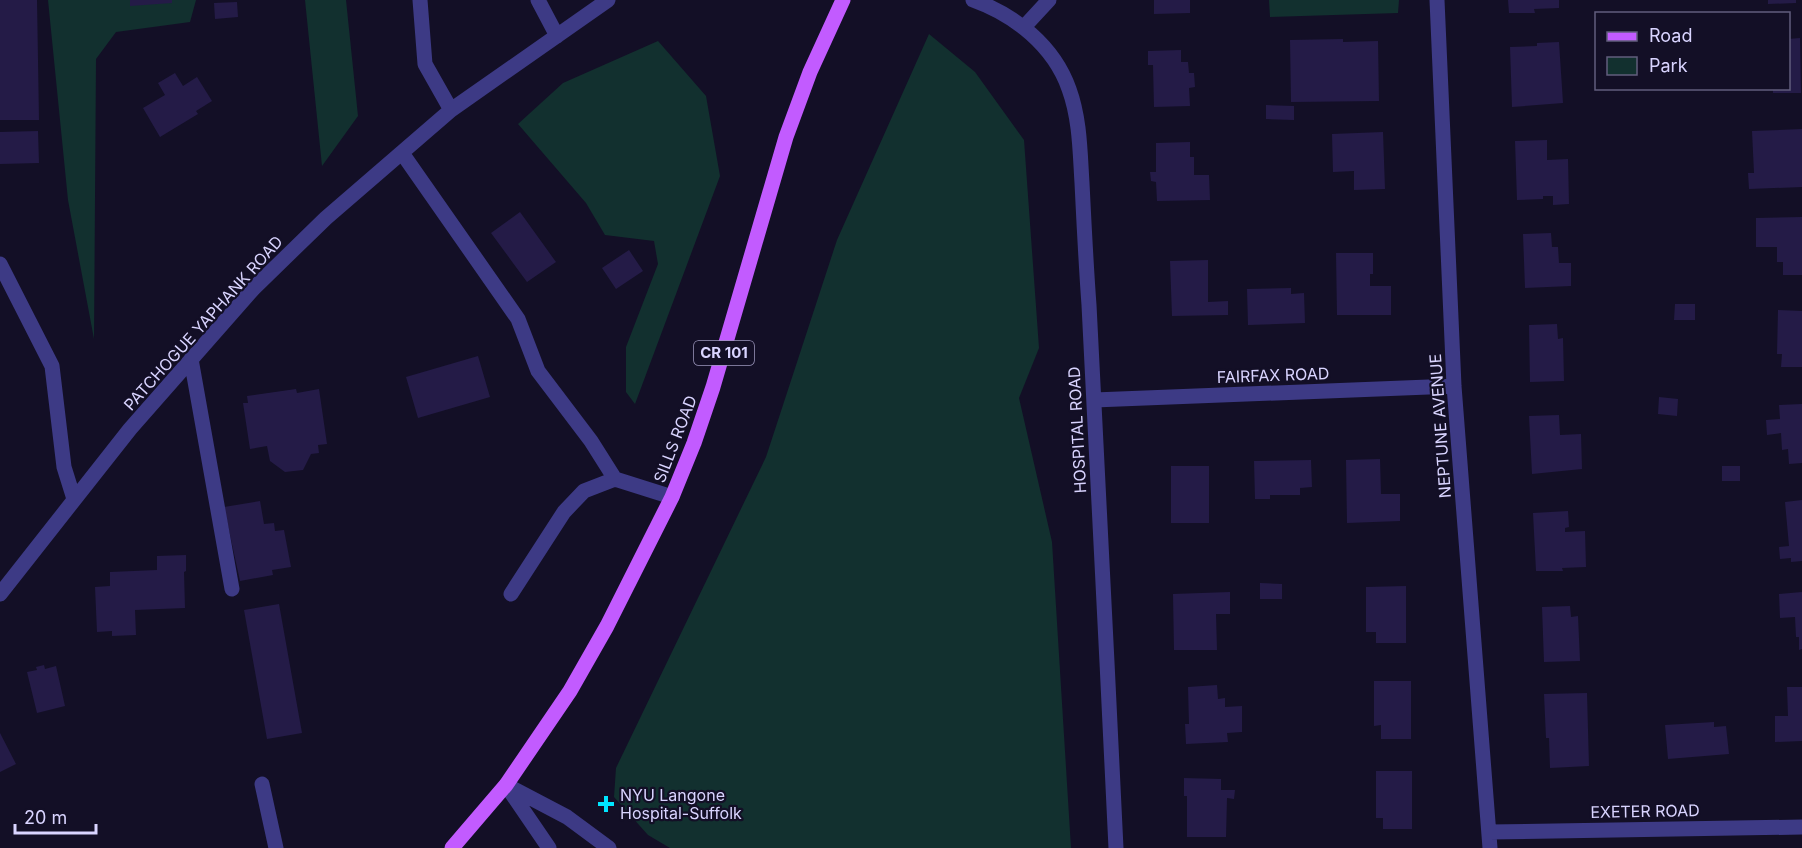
<svg xmlns="http://www.w3.org/2000/svg" width="1802" height="848" viewBox="0 0 1802 848" font-family="Inter,sans-serif">
<style>
.green{fill:#12302f}
.building{fill:#241b47}
.lines{fill:none;stroke-linecap:round;stroke-linejoin:round}
.minor{stroke:#3d3a85;stroke-width:15}
.major{stroke:#c25bff;stroke-width:15}
.poi-dot{fill:#00e5ff;stroke:#130f26;stroke-width:2}
.labels{text-anchor:middle;stroke-width:4.5;stroke-linejoin:round;paint-order:stroke}
.shield{fill:#130f26;stroke:#9e99be;stroke-width:1.5}
.shield-label{font-size:15px;font-weight:bold;fill:#d9d4ff}
.street-label{font-size:16px;fill:#d9d4ff;stroke:#130f26}
.poi-label{font-size:16px;fill:#d9d4ff;stroke:#130f26;text-anchor:start}
</style>
<rect width="100%" height="100%" fill="#130f26"/>
<!-- green -->
<path class="green" d="M48 0H196L190 22 116 32 96 59 94 339 68 200Z
M305 0H346L358 116 322 166Z
M1269 0H1399L1398 13 1270 17Z
M929 34 975 72 1024 140 1039 348 1019 398 1052 542 1071 848H670L648 835 614 797 616 768 766 457 837 240Z
M658 41 706 96 720 176 635 404 626 392V347L658 264 654 241 605 235 586 203 518 124 563 83Z"/>
<!-- building -->
<path class="building" d="M0 0H37L39 120H0Z
M130 0H172V3L130 6Z
M1154 0H1190V13L1154 14Z
M1508 0H1559V8L1534 9 1535 13H1509Z
M1768 0H1796V3L1768 4Z
M237 2 238 17 215 19 214 3Z
M1800 38 1801 93H1773V88H1788V39Z
M1343 39V42L1378 41 1379 101 1291 102 1290 40Z
M1559 42 1563 103 1512 107 1510 47 1537 46V43Z
M1181 50V62H1188L1189 73H1194L1195 87 1189 88 1190 106 1154 107 1153 65H1148V51Z
M175 73 183 86 197 77 212 101 196 111 198 114 160 137 143 108 165 95 158 83Z
M1266 105 1294 106V120L1266 119Z
M1802 129V187L1749 189 1748 173H1754L1752 131Z
M38 131 39 163 0 164V132Z
M1383 132 1385 189 1354 190V171L1333 172 1332 134Z
M1547 140V160L1568 159 1569 204 1553 205V196H1543V199L1517 200 1515 141Z
M1190 142V157H1194V175H1209L1210 200 1157 201 1156 182 1151 181 1150 172H1156V143Z
M520 212 556 262 527 282 491 233Z
M1802 217V275H1783V262H1777V247H1756V218Z
M1551 233 1552 247H1558L1559 263H1571V286L1525 288 1523 234Z
M629 250 643 271 616 289 602 268Z
M1336 253H1373V274H1370V286H1391V315H1337Z
M1208 260V302L1228 301V315L1172 316 1170 261Z
M1291 288V294L1304 293 1305 323 1248 325 1247 289Z
M1675 304H1695V320H1674Z
M1778 310 1802 311V367H1781L1782 354H1777Z
M1557 324 1558 339 1563 338 1564 381 1530 382 1529 325Z
M478 356 490 397 418 418 406 377Z
M296 389 297 393 319 389 327 444 318 445 319 453 311 454 303 470 285 472 270 461 267 446 250 449 243 403H248L247 396Z
M1659 397 1678 399 1677 416 1658 414Z
M1802 404V463L1789 464 1788 449 1782 450 1781 433 1767 435 1766 420 1780 419 1779 405Z
M1559 415 1560 435 1581 434 1582 469 1532 474 1529 416Z
M1380 459 1381 494H1400V521L1347 523 1346 460Z
M1311 460 1312 487 1300 488V495H1270V499H1255L1254 461Z
M1171 466H1209V523H1171Z
M1722 466H1740V481H1722Z
M1802 500V561L1791 562V558L1780 559 1779 547 1789 546 1785 502Z
M260 501 264 524 274 523 275 531 284 530 291 567 272 570 273 575 240 581 224 507Z
M1568 511 1569 527 1565 528V532L1585 531 1586 567 1562 568 1563 571H1536L1533 513Z
M186 555V571L184 572 185 608 135 610 136 635 112 636V631L97 632 95 587 110 586V572L157 570V556Z
M1260 583 1282 584V599H1260Z
M1406 586V643H1376V632H1366V587Z
M1230 592V614H1216L1217 650H1174L1173 594Z
M1802 592V649L1799 650V637H1796L1795 617 1780 618 1779 594Z
M279 604 302 733 267 739 244 610Z
M1570 606 1571 617 1578 616 1580 661 1544 662 1542 607Z
M44 665 45 669 56 666 65 706 37 713 27 672 37 670 36 667Z
M1374 681H1411V739H1381V725L1374 726Z
M1217 685 1218 699 1225 698V707L1242 706V732L1227 733 1228 742 1186 744 1185 724H1189L1188 687Z
M1787 687H1802V741L1775 742V716H1788Z
M1587 693 1589 766 1550 768 1549 738H1546L1544 694Z
M1714 722V727L1726 726 1729 754 1668 759 1665 725Z
M0 733 16 764 0 772Z
M1376 771H1412V829H1383V818H1376Z
M1184 778 1221 779V790H1235L1234 799 1227 798 1226 837H1187V796H1184Z"/>
<g class="lines">
<!-- minor -->
<path class="minor" d="M420 0 425 64 451 110
M538 0 557 36
M973 0C1015 15 1054 46 1069 89 1080 119 1080 152 1082 183 1084 224 1086 265 1089 305 1099 486 1107 667 1116 848
M1437 0 1454 386 1490 848
M1024 27 1049 0
M402 153 518 319 538 371 591 441 615 479 672 497
M0 264 52 366 64 467 74 499
M191 359 232 589
M1094 400 1454 386
M0 594 130 429 254 288 326 218 451 110 608 0
M511 594 564 512 584 491 615 479
M262 784 276 848
M506 785 567 817 609 848
M508 788 549 848
M1489 832 1802 827"/>
<!-- major -->
<path class="major" d="M452 848 506 785 570 691 607 626 672 497 694 443 713 387 786 137 810 72 843 0"/>
</g>
<!-- markers -->
<path class="poi-dot" d="M603 795h6v6h6v6h-6v6h-6v-6h-6v-6h6z"/>
<g class="labels">
<!-- shield labels -->
<rect class="shield" x="694" y="341" width="60" height="24" rx="4.5"/>
<g class="shield-label">
<text x="724" y="358">CR 101</text>
</g>
<!-- street labels -->
<g class="street-label">
<text transform="translate(203 323) rotate(-48)" y="6">PATCHOGUE YAPHANK ROAD</text>
<text transform="translate(1273 375) rotate(-2)" y="6">FAIRFAX ROAD</text>
<text transform="translate(1440 426) rotate(-94)" y="6">NEPTUNE AVENUE</text>
<text transform="translate(1077 430) rotate(-93)" y="6">HOSPITAL ROAD</text>
<text transform="translate(675 439) rotate(-69)" y="6">SILLS ROAD</text>
<text transform="translate(1645 811) rotate(-1)" y="6">EXETER ROAD</text>
</g>
<!-- poi labels -->
<g class="poi-label">
<text x="620" y="801">NYU Langone<tspan x="620" dy="18">Hospital-Suffolk</tspan></text>
</g>
</g>
<!-- legend -->
<rect x="1595" y="12" width="195" height="78" fill="#130f26" stroke="#625e7d" stroke-width="1.5"/>
<rect x="1607" y="32" width="30" height="9" fill="#c25bff" stroke="#625e7d" stroke-width="1.5"/>
<text x="1649" y="42" font-size="18" fill="#d9d4ff">Road</text>
<rect x="1607" y="57" width="30" height="18" fill="#12302f" stroke="#625e7d" stroke-width="1.5"/>
<text x="1649" y="72" font-size="18" fill="#d9d4ff">Park</text>
<!-- scale -->
<path d="M15 824v9h81v-9" fill="none" stroke="#d9d4ff" stroke-width="3"/>
<text x="24" y="824" font-size="18" fill="#d9d4ff" stroke="#130f26" stroke-width="4.5" paint-order="stroke">20 m</text>
</svg>
